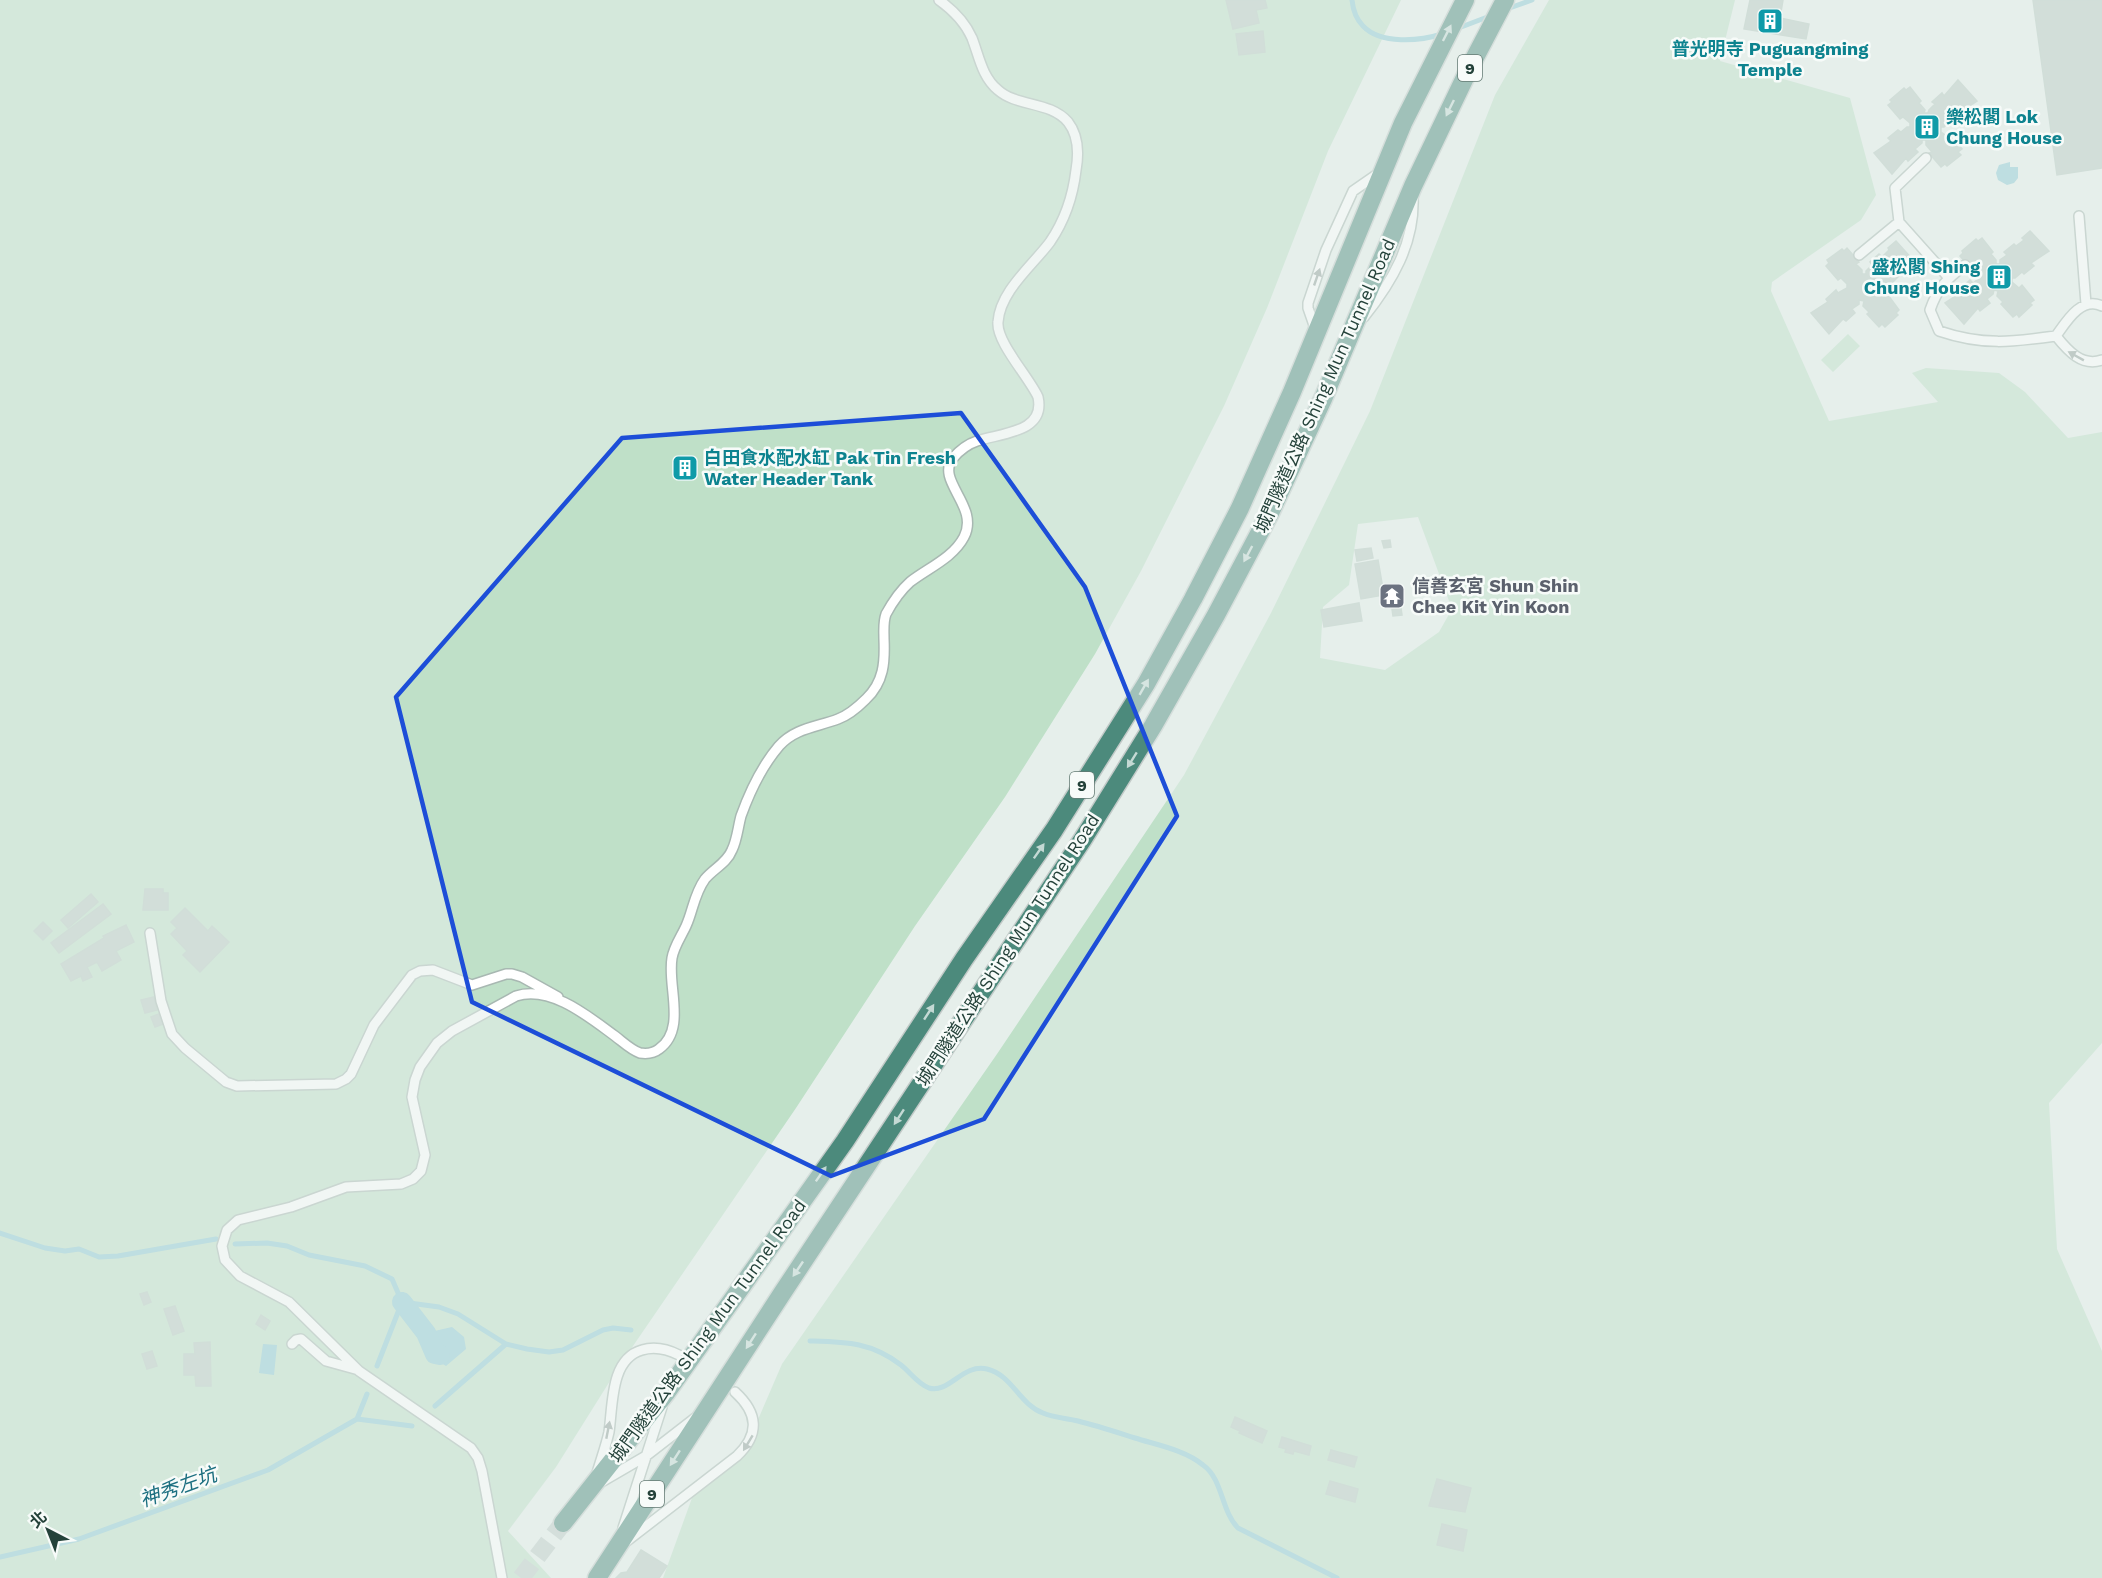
<svg xmlns="http://www.w3.org/2000/svg" width="2102" height="1578" viewBox="0 0 2102 1578" font-family="'Work Sans','Noto Sans TC',sans-serif">
<style>
.green{fill:#bfe0c8;fill-rule:evenodd}
.water{fill:#8ec9d4}
.lines{fill:none;stroke-linecap:round;stroke-linejoin:round}
.stream{stroke:#8ec9d4;stroke-width:5}
.canal{stroke:#8ec9d4;stroke-width:20}
.building{fill:#bbcac4;stroke:#b8c9c2;stroke-width:1.5}
.trunk-tunnel{stroke:#bfccc8;stroke-width:18;stroke-dasharray:18 9;stroke-linecap:butt}
.service-casing{stroke:#a8b8b2;stroke-width:12}
.trunk-casing{stroke:#c2cac8;stroke-width:21}
.service{stroke:#fff;stroke-width:9}
.trunk{stroke:#4c8a7c;stroke-width:18}
.oneway{fill:#c4d9d4}
.oneway2{fill:#92a09c}
.marked{fill:none;stroke:#1d4ed8;stroke-width:4.5;stroke-linejoin:round}
.labels{text-anchor:middle;stroke-width:5;stroke-linejoin:round;paint-order:stroke}
.shield{fill:#f7fbf9;stroke:#637a73;stroke-width:1.5}
.shield-label{font-size:16px;font-weight:bold;fill:#24423a}
.culture-label{font-size:18px;font-weight:bold;fill:#0d838f;stroke:#f7fbf9;text-anchor:start}
.street-label{font-size:18px;fill:#24423a;stroke:#f7fbf9}
.worship-label{font-size:18px;font-weight:bold;fill:#5b616d;stroke:#f7fbf9;text-anchor:start}
.water-label{font-size:20px;font-style:italic;fill:#1c6f80;stroke:#f7fbf9}
</style>
<rect width="100%" height="100%" fill="#e6efeb"/>
<!-- green -->
<path class="green" d="M0 0H1401L1328 151 1267 308 1224 406 1141 571 1095 654 1005 797 915 926 796 1108 620 1365 556 1467 508 1531 551 1578H0Z
M1549 0H1735L1720 61 1850 98 1876 195 1861 220 1772 282 1771 291 1829 421 1938 402 1912 373 1926 368 1999 373 2025 392 2068 438 2102 432V1043L2049 1103 2057 1249 2102 1351V1578H663L692 1498 750 1438 782 1364 997 1054 1184 775 1271 613 1370 411 1495 95ZM1418 517 1452 609 1439 632 1385 670 1320 658 1323 607 1349 585 1358 524Z
M1848 334 1860 346 1833 372 1821 360Z"/>
<!-- water -->
<path class="water" d="M2010 162V167H2018V178L2014 183 2007 185 1998 180 1996 173 1999 165Z
M452 1327 464 1337 466 1349 446 1366 427 1354 417 1335Z
M263 1344 277 1345 274 1375 259 1373Z"/>
<g class="lines">
<!-- stream -->
<path class="stream" d="M1352 0C1353 10 1356 19 1363 26 1381 45 1420 41 1442 34
M1504 10 1532 0
M1456 29 1490 16
M0 1233 45 1248 65 1251 79 1249 99 1257 118 1256 216 1239
M235 1244 267 1243 287 1246 309 1255 365 1266 392 1279 402 1302 439 1307 458 1314 506 1344 527 1349 549 1352 563 1350 603 1330 613 1328 631 1330
M810 1341C846 1342 871 1342 901 1365 910 1372 918 1384 929 1388 949 1394 963 1363 987 1369 1012 1375 1019 1404 1043 1413 1054 1418 1067 1418 1078 1421 1098 1426 1116 1432 1135 1438 1157 1445 1185 1450 1203 1465 1223 1479 1221 1511 1238 1528L1337 1578
M377 1366 402 1302
M435 1406 506 1344
M357 1419 367 1394
M0 1557 79 1539 268 1470 357 1419 412 1426"/>
<!-- canal -->
<path class="canal" d="M402 1302 426 1333 435 1354 440 1355"/>
</g>
<!-- building -->
<path class="building" d="M1226 0H1265L1267 8 1256 10 1259 23 1233 29Z
M1750 0H1783L1780 18 1809 24 1806 39 1744 29Z
M2033 0H2102V168L2057 175Z
M1263 31 1265 52 1239 55 1236 34Z
M1958 80 1977 101 1959 113 1962 116 1952 124 1950 121 1944 127H1941V132L1948 137 1950 135 1962 149 1958 152 1961 155 1947 166 1945 164 1941 167 1929 153 1932 152 1926 145V140H1922V143L1915 149 1918 152 1908 161 1906 158 1892 174 1874 153 1891 141 1888 138 1898 130 1901 132 1907 127H1910V123L1903 117 1900 119 1888 105 1892 102 1890 100 1904 88 1906 90 1910 87 1921 101 1919 103 1925 110 1924 113H1928L1929 110 1935 104 1932 102 1942 93 1944 96Z
M2030 231 2049 251 2031 263 2034 266 2024 274 2022 272 2015 278H2012V282L2019 288 2022 285 2034 300 2030 303 2032 305 2019 317 2017 314 2013 317 2001 304 2003 302 1997 296 1998 291 1994 290 1993 294 1987 299 1990 303 1980 311 1978 308 1964 324 1945 303 1963 291 1960 289 1970 280 1973 283 1981 277 1982 274 1975 267 1972 270 1960 256 1963 253 1962 251 1976 239 1978 241 1982 238 1993 252 1991 254 1996 260V264H2000V260L2007 255 2004 252 2014 244 2016 246 2024 240 2022 238Z
M1896 241 1914 261 1897 273 1899 276 1890 285 1887 282 1881 288H1878V292H1881L1885 298 1888 295 1899 310 1896 313 1898 315 1885 327 1882 324 1879 327 1867 314 1869 312 1863 306 1864 301 1859 300V304L1852 309 1855 313 1846 321 1843 319 1829 334 1811 313 1828 302 1826 299 1836 290 1838 293 1847 288V284L1841 278 1838 280 1826 266 1829 263 1827 260 1842 249 1844 251 1847 248 1859 262 1856 264 1862 270V274H1866V271L1872 265 1870 262 1879 254 1882 257 1889 250 1888 248Z
M694 458 695 474 676 477 675 461Z
M1390 540 1391 547 1384 548 1382 541Z
M1371 548 1373 558 1357 561 1355 550Z
M1378 560 1384 595 1361 599 1355 564Z
M1359 603 1362 621 1324 627 1321 610Z
M1401 608 1402 615 1393 616 1392 609Z
M145 889H163V893H168V910H143Z
M91 894 98 902 68 928 61 920Z
M103 904 111 914 59 953 51 943Z
M185 908 208 931 212 926 229 942 200 972 183 955 187 951 171 934 177 928 171 922Z
M43 922 52 931 43 940 34 931Z
M126 925 134 942 116 951 121 960 102 971 97 962 87 967 92 977 83 981 81 976 71 981 61 964 104 938 103 936Z
M154 997 157 1010 145 1013 141 1000Z
M159 1014 163 1024 155 1027 151 1017Z
M147 1292 151 1302 144 1305 140 1294Z
M175 1306 184 1331 173 1335 164 1309Z
M261 1315 270 1321 265 1330 256 1324Z
M210 1342 211 1386H196L195 1375H184V1354H195L194 1343Z
M152 1351 157 1366 147 1369 142 1354Z
M1235 1417 1267 1431 1262 1443 1239 1433 1240 1431 1231 1427Z
M1282 1437 1311 1446 1309 1455 1294 1451 1293 1454 1285 1452 1286 1449 1279 1447Z
M1331 1450 1357 1457 1354 1467 1328 1460Z
M1437 1479 1471 1488 1465 1512 1429 1506Z
M1330 1481 1358 1489 1355 1502 1326 1494Z
M1442 1524 1467 1530 1463 1551 1437 1545Z
M641 1550 667 1566 659 1578H616L621 1573 627 1572Z"/>
<g class="lines">
<!-- trunk-tunnel -->
<path class="trunk-tunnel" d="M521 1578 563 1523"/>
<!-- service casing -->
<g class="service-casing">
<path id="service" d="M1926 158 1895 188 1899 222 1949 278
M2079 216 2086 304
M1859 255 1899 222
M1965 265C1947 279 1938 287 1930 310L1939 331C1983 346 2012 342 2056 336
M1364 317C1392 282 1415 243 1413 197
M1316 331 1308 308V303L1326 250 1353 191 1379 173
M2056 336C2066 322 2081 296 2102 306
M2056 336C2068 351 2082 367 2102 360
M150 933 161 1001 172 1034 185 1048 226 1082 237 1086 336 1084 346 1079 351 1074 374 1025 412 975 420 971 433 970 472 985 506 974H512L522 977 558 997
M292 1344 296 1340 301 1339 326 1361 355 1369
M597 1473C601 1459 606 1446 609 1432 613 1405 610 1359 642 1350 655 1346 667 1349 679 1355
M603 1481 646 1456 695 1418
M623 1528 662 1407
M627 1541 737 1456C760 1434 758 1413 735 1392
M502 1578 482 1471 478 1458 471 1448 359 1371 289 1302 240 1276 225 1260 222 1246 227 1230 238 1220 291 1207 346 1187 401 1184 413 1179 421 1171 425 1155 412 1097 415 1080 420 1067 437 1043 452 1031 516 996C551 985 589 1017 615 1036 623 1042 631 1050 640 1053 647 1054 654 1053 659 1049 687 1029 667 986 672 958 674 946 681 937 686 926 693 911 694 894 705 879 713 869 727 863 732 850 737 840 738 827 741 816 750 791 762 766 779 746 795 728 817 727 838 719 849 715 858 707 866 699 884 682 885 662 884 639 884 631 883 622 886 614 892 603 901 590 910 582 928 568 953 558 964 537 980 506 935 481 953 458 959 451 968 444 977 441 1000 433 1046 433 1038 397 1029 377 996 342 998 322 1000 291 1033 265 1050 242 1065 220 1073 196 1076 170 1079 153 1079 136 1068 122 1050 101 1017 107 998 90 982 77 979 56 972 38 965 22 953 10 939 0"/>
</g>
<!-- trunk casing -->
<g class="trunk-casing">
<path id="trunk" d="M563 1523 666 1393 845 1141 964 959 1054 830 1146 684 1193 599 1240 508 1292 392 1403 123 1465 0
M597 1578 783 1292 1083 839 1153 726 1216 615 1270 513 1323 399 1413 186 1471 65 1505 0"/>
</g>
<!-- service -->
<use href="#service" class="service"/>
<!-- trunk -->
<use href="#trunk" class="trunk"/>
</g>
<!-- one-way arrows -->
<defs><path id="oneway-solid" d="M-6-.8H1V-3.2L6.5 0L1 3.2V.8H-6Z" transform="scale(1.5)"/></defs>
<g class="oneway">
<use href="#oneway-solid" transform="translate(1447 33) rotate(-63)"/>
<use href="#oneway-solid" transform="translate(1450 108) rotate(116)"/>
<use href="#oneway-solid" transform="translate(1248 554) rotate(118)"/>
<use href="#oneway-solid" transform="translate(1144 687) rotate(-60)"/>
<use href="#oneway-solid" transform="translate(1132 760) rotate(122)"/>
<use href="#oneway-solid" transform="translate(1039 851) rotate(-55)"/>
<use href="#oneway-solid" transform="translate(929 1012) rotate(-57)"/>
<use href="#oneway-solid" transform="translate(899 1117) rotate(123)"/>
<use href="#oneway-solid" transform="translate(821 1174) rotate(-55)"/>
<use href="#oneway-solid" transform="translate(798 1269) rotate(124)"/>
<use href="#oneway-solid" transform="translate(751 1341) rotate(123)"/>
<use href="#oneway-solid" transform="translate(675 1458) rotate(123)"/>
</g>
<g class="oneway2">
<use href="#oneway-solid" transform="translate(1317 277) rotate(-71)"/>
<use href="#oneway-solid" transform="translate(2076 356) rotate(-151)"/>
<use href="#oneway-solid" transform="translate(608 1430) rotate(-79)"/>
<use href="#oneway-solid" transform="translate(748 1443) rotate(121)"/>
</g>
<!-- marked area -->
<path d="M0 0H2102V1578H0ZM961 413 1085 587 1177 816 984 1119 831 1176 472 1002 396 697 622 438Z" fill="#e6efeb" fill-opacity=".55" fill-rule="evenodd"/>
<path class="marked" d="M961 413 1085 587 1177 816 984 1119 831 1176 472 1002 396 697 622 438Z"/>
<!-- icons -->
<defs>
<g id="building-square" transform="scale(1.35)"><rect x="-9" y="-9" width="18" height="18" rx="4" fill="#0f9aa8" stroke="#f7fbf9"/><path d="M-4-6H4V6H1V3H-1V6H-4ZM-2.5-4.3h1.7v1.8h-1.7ZM.8-4.3h1.7v1.8H.8ZM-2.5-1h1.7V.8h-1.7ZM.8-1h1.7V.8H.8Z" fill="#fff"/></g>
<g id="temple-square" transform="scale(1.35)"><rect x="-9" y="-9" width="18" height="18" rx="4" fill="#6b7280" stroke="#f7fbf9"/><path d="M0-6L5-2H3V0L6.5 2.5H4V6H1.5V3h-3V6H-4V2.5H-6.5L-3 0V-2H-5Z" fill="#fff"/></g>
</defs>
<g fill-rule="evenodd">
<use href="#building-square" x="1770" y="21"/>
<use href="#building-square" x="1927" y="127"/>
<use href="#building-square" x="1999" y="277"/>
<use href="#building-square" x="685" y="468"/>
<use href="#temple-square" x="1392" y="596"/>
</g>
<g class="labels">
<!-- shield labels -->
<g class="shield">
<rect x="1458" y="55" width="24" height="26" rx="4.5"/>
<rect x="1070" y="772" width="24" height="26" rx="4.5"/>
<rect x="640" y="1481" width="24" height="26" rx="4.5"/>
</g>
<g class="shield-label">
<text x="1470" y="74">9</text>
<text x="1082" y="791">9</text>
<text x="652" y="1500">9</text>
</g>
<!-- culture labels -->
<g class="culture-label">
<text x="1770" y="55" text-anchor="middle">普光明寺 Puguangming<tspan x="1770" dy="21">Temple</tspan></text>
<text x="1946" y="123">樂松閣 Lok<tspan x="1946" dy="21">Chung House</tspan></text>
<text x="1980" y="273" text-anchor="end">盛松閣 Shing<tspan x="1980" dy="21">Chung House</tspan></text>
<text x="704" y="464">白田食水配水缸 Pak Tin Fresh<tspan x="704" dy="21">Water Header Tank</tspan></text>
</g>
<!-- street labels -->
<g class="street-label">
<text transform="translate(1325 386) rotate(-66)" y="6">城門隧道公路 Shing Mun Tunnel Road</text>
<text transform="translate(1008 950) rotate(-57)" y="6">城門隧道公路 Shing Mun Tunnel Road</text>
<text transform="translate(708 1331) rotate(-54)" y="6">城門隧道公路 Shing Mun Tunnel Road</text>
</g>
<!-- worship labels -->
<g class="worship-label">
<text x="1412" y="592">信善玄宮 Shun Shin<tspan x="1412" dy="21">Chee Kit Yin Koon</tspan></text>
</g>
<!-- water labels -->
<g class="water-label">
<text transform="translate(178 1487) rotate(-20)" y="7">神秀左坑</text>
</g>
</g>
<!-- north arrow -->
<g transform="translate(48 1530) rotate(318)" stroke="#f7fbf9" stroke-width="4.5" paint-order="stroke">
<path d="M0-4.5L10 22L0 15L-10 22Z" fill="#24423a"/>
<text y="-9" font-size="16" font-weight="bold" text-anchor="middle" fill="#24423a">北</text>
</g>
</svg>
